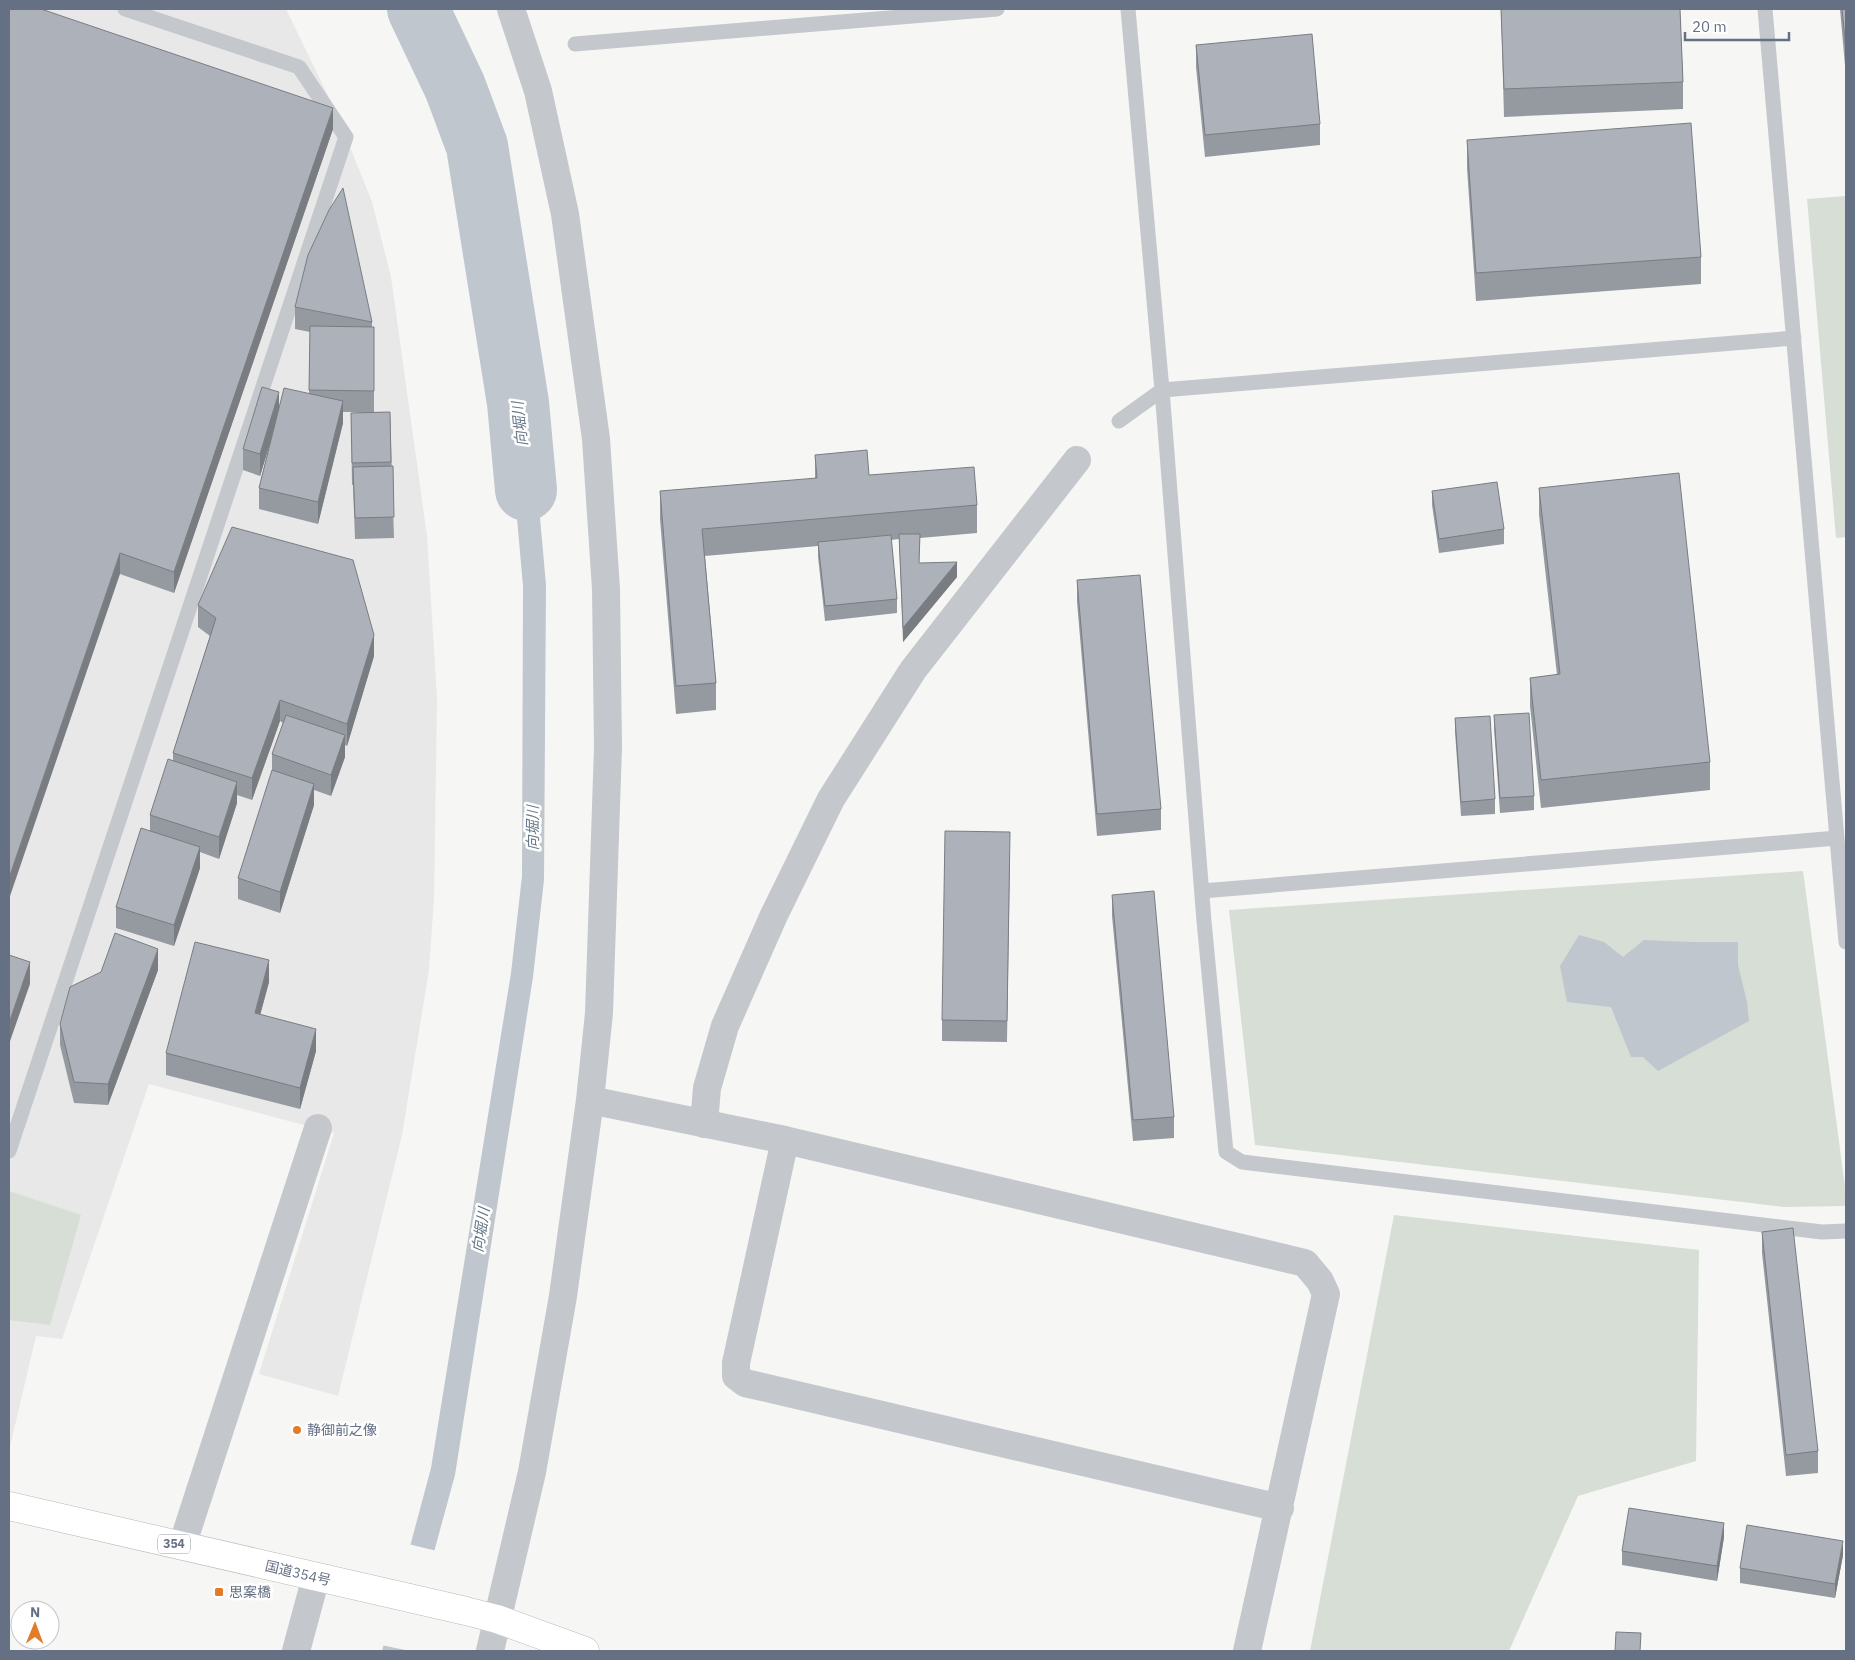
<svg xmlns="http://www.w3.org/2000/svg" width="1855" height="1660" viewBox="0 0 1855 1660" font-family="'IBM Plex Sans','Noto Sans JP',sans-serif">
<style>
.built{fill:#e7e8e7}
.green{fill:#d6ded5}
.water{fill:#bfc6cd}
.pier{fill:#f6f7f4}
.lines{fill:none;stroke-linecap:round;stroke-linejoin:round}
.river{stroke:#bfc6cd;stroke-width:62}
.highway-casing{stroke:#b7b9bd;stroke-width:29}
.lane{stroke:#c4c7cb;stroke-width:15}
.street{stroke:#c4c7cb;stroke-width:28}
.highway{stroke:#fff;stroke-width:28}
.wall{fill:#9599a0}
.shaded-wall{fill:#797d82}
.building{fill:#adb2ba;stroke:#797d82}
.poi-dot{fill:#e27c29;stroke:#fff;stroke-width:2}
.labels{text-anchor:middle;stroke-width:5;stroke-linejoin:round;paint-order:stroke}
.shield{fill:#fff;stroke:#949baa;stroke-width:1}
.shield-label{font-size:12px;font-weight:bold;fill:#667085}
.poi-label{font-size:14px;fill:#667085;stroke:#fff;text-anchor:start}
.street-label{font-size:14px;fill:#667085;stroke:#fff}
.water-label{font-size:15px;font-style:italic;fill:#677888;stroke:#fff}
</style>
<rect width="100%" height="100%" fill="#f6f7f4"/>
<!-- built -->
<path class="built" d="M9 9H286L336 112 372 202 391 277 427 536 437 699 434 898 429 970 402 1135 338 1396 259 1374 334 1133 149 1084 62 1339 36 1336 9 1451Z"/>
<!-- green -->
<path class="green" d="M1846 196V537L1836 538 1807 199Z
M1803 871 1846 1194V1206L1784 1207 1255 1145 1229 910Z
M9 1191 81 1215 50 1325 9 1320Z
M1394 1215 1699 1250 1696 1461 1578 1496 1509 1651H1310Z"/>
<!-- water -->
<path class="water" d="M507 405H530L546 585 544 880 533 977 455 1475 407 1651H382L431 1468 511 973 522 876 523 586Z
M1579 935 1604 942 1623 957 1644 940 1691 942H1738V965L1747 1002 1749 1021 1658 1071 1643 1057H1631L1611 1007 1567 1002 1560 966Z"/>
<!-- pier -->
<path class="pier" d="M408 1544 437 1551 410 1651 381 1645Z"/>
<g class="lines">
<!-- river -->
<path class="river" d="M418 9 455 87 477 146 518 403 526 490"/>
<!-- highway casing -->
<g class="highway-casing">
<path id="highway" d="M9 1506 466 1611 497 1619 585 1651"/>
</g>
<!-- lane -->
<path class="lane" d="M1128 9 1162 390 1204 921 1226 1152 1242 1162 1822 1232 1846 1231
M1765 9 1846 942
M575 44 997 9
M1119 421 1162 390 1794 338
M1202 891 1837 838
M9 1151 346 137 299 67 125 9"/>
<!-- street -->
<path class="street" d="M590 1100 785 1140 1305 1263 1320 1281 1326 1294 1247 1651
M704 1124 707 1088 725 1026 774 915 831 799 913 670 1077 460
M785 1140 736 1363V1376L745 1383 1280 1508
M182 1546 318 1128
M296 1651 316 1577
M490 1651 532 1472 563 1296 590 1100 599 1013 608 747 606 589 596 439 565 214 538 91 511 9"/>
<!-- highway -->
<use href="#highway" class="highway"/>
</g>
<!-- wall -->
<path class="wall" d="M9 9 333 129 174 593 120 574Z
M1501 9H1680L1683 82V109L1504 117Z
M1840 9H1846V77Z
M1196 45 1320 124V145L1205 157 1196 67Z
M1467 140 1701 257V284L1476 301 1467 168Z
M295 307 372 322V327H374V412H390L394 538 355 539 353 485H352L351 413 364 412H343V423L318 524 259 509V488L272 435 260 476 243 470V449L279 407 309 394 310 332 295 329Z
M815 455 869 475 977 505V533L920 538 919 563 957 577 903 642 899 539 891 540 897 599V613L825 621 818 557V546L705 556 716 683V710L676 714 660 519V491L815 479Z
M1539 488 1710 762V790L1541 808 1530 706V678L1557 675 1539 515Z
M1432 491 1504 529V544L1439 553 1432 505Z
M1077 580 1161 809V830L1097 836 1077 602Z
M198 605 374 656 347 746 345 745V757L331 796 314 790V805L280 913 238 899V878L272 771V754L283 723 280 721 252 800 237 795V803L219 859 200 852V868L174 946 116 928V907L150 831V815L173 761V753L210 636 198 627Z
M1494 715 1534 796V810L1500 813 1494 729Z
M1455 718 1495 799V814L1461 816 1455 732Z
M1010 853 1007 1042 942 1041V1020Z
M1112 895 1174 1117V1138L1133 1141 1112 916Z
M158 970 108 1105 74 1103 60 1045V1024L101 972Z
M269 982 260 1015 316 1051 300 1109 166 1075V1053Z
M1762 1232 1818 1451V1473L1786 1476 1762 1253Z
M1724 1537 1717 1581 1622 1565V1551Z
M1843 1555 1835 1598 1740 1583V1568Z"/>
<!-- shaded-wall -->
<path class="shaded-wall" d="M333 108V129L174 593V572Z
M279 392V414L260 476V454Z
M343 401V423L318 524V502Z
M120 553V574L9 899V878Z
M957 562V577L903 642V628Z
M374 635V656L347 746V724Z
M280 700V721L252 800V778Z
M345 735V757L331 796V775Z
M237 782V803L219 859V837Z
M314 784V805L280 913V892Z
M200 847V868L174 946V925Z
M158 949V970L108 1105V1084Z
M269 960V982L255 1034V1013Z
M30 962V984L9 1044V1023Z
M316 1029V1051L300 1109V1088Z
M1724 1523V1537L1717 1581V1566Z
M1843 1541V1555L1835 1598V1584Z"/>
<!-- building -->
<path class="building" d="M9 9H41L333 108 174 572 120 553 9 878Z
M1501 9H1680L1683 82 1504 89Z
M1842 9H1846V49Z
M1312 34 1320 124 1205 135 1196 45Z
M1691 123 1701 257 1476 273 1467 140Z
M343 188 372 322 295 307 308 255 329 210Z
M310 326 374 327V391L309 390Z
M262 387 279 392 260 454 243 449Z
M284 388 343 401 318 502 259 488Z
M390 412 391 462 352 463 351 413Z
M867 450 869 475 974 467 977 505 702 529 716 683 676 686 660 491 817 478 815 455Z
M393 466 394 517 355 518 353 467Z
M1679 473 1710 762 1541 780 1530 678 1560 674 1539 488Z
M1497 482 1504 529 1439 539 1432 491Z
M232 527 353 560 374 635 347 724 280 700 252 778 173 753 216 618 198 605Z
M899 534H920L919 563 957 562 903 628Z
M891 535 897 599 825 606 818 542Z
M1140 575 1161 809 1097 814 1077 580Z
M1529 713 1534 796 1500 798 1494 715Z
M286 715 345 735 331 775 272 754Z
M1490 716 1495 799 1461 802 1455 718Z
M168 759 237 782 219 837 150 815Z
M272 770 314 784 280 892 238 878Z
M141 828 200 847 174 925 116 907Z
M945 831 1010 832 1007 1021 942 1020Z
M1154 891 1174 1117 1133 1120 1112 895Z
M115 933 158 949 108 1084 74 1082 60 1024 70 987 101 972Z
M195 942 269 960 255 1013 316 1029 300 1088 166 1053Z
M9 955 30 962 9 1023Z
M1793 1228 1818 1451 1786 1455 1762 1232Z
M1629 1508 1724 1523 1717 1566 1622 1551Z
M1747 1525 1843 1541 1835 1584 1740 1568Z
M1616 1632 1641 1633 1640 1651H1615Z"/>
<!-- markers -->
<g class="poi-dot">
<circle cx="297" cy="1430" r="5"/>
<rect x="214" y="1587" width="10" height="10" rx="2.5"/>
</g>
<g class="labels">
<!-- shield labels -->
<rect class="shield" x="158" y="1534.5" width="32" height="19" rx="4"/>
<g class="shield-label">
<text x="174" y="1548">354</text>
</g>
<!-- poi labels -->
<g class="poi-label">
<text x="307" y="1435">静御前之像</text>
<text x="229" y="1597">思案橋</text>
</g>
<!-- street labels -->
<g class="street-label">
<text transform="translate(298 1573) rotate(13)" y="5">国道354号</text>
</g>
<!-- water labels -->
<g class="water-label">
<text transform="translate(520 424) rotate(-96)" y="5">向堀川</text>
<text transform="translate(533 828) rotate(-90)" y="5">向堀川</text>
<text transform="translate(481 1230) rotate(-81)" y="5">向堀川</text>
</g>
</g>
<!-- border -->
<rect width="1855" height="1660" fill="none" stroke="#667085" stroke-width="20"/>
<!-- north arrow -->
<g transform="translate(35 1625) rotate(1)"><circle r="24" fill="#ffffff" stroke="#c2c6ce"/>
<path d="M0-4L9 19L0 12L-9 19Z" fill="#e27c29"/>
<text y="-8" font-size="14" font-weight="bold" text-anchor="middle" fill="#667085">N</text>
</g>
<!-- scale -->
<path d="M1685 32v8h104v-8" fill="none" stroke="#667085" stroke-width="2.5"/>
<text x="1692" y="32" font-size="15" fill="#667085" stroke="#ffffff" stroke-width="4" paint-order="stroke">20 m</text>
</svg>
